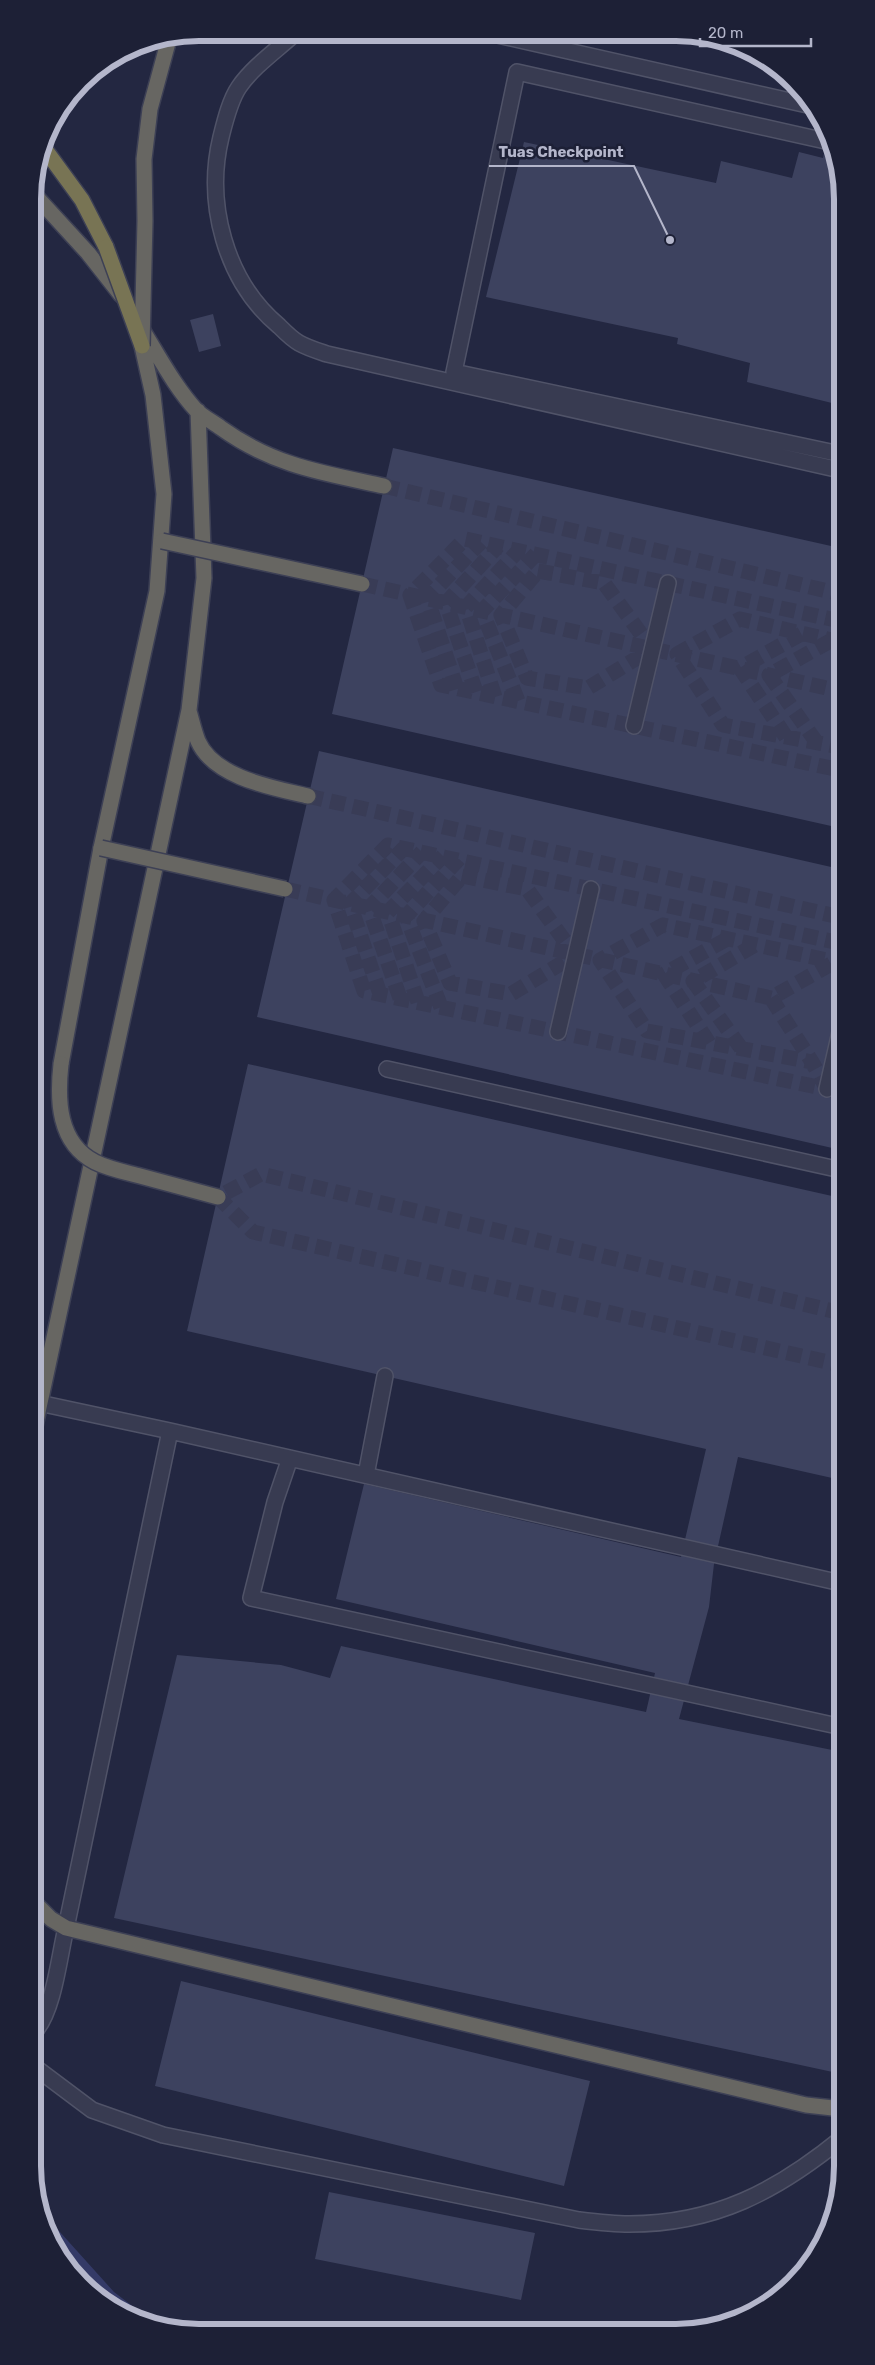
<svg xmlns="http://www.w3.org/2000/svg" width="875" height="2365" viewBox="0 0 875 2365" font-family="Rubik,sans-serif">
<style>
.water{fill:#343a67}
.building{fill:#3d425f}
.lines{fill:none;stroke-linecap:round;stroke-linejoin:round}
.trunk-tunnel{stroke:#393c56;stroke-width:15;stroke-dasharray:15 8;stroke-linecap:butt}
.service-casing{stroke:#505368;stroke-width:18}
.trunk-casing{stroke:#3d4055;stroke-width:18}
.motorway-casing{stroke:#3d4055;stroke-width:18}
.service{stroke:#383b51;stroke-width:15}
.trunk{stroke:#676662;stroke-width:15}
.motorway{stroke:#787454;stroke-width:15}
.trunk-bridge-casing{stroke:#3d4055;stroke-width:18;stroke-linecap:butt}
.motorway-bridge-casing{stroke:#3d4055;stroke-width:18;stroke-linecap:butt}
.trunk-bridge{stroke:#676662;stroke-width:15}
.motorway-bridge{stroke:#787454;stroke-width:15}
.rim{fill:none;stroke:#b4b6cb;stroke-width:6}
.leader{fill:none;stroke:#b4b6cb;stroke-width:2}
.callout-dot{fill:#b4b6cb;stroke:#1d2036;stroke-width:2}
.callout-label{font-size:15px;text-anchor:middle;font-weight:bold;fill:#b4b6cb;stroke:#1d2036;stroke-width:5;stroke-linejoin:round;paint-order:stroke}
</style>
<rect width="100%" height="100%" fill="#232741"/>
<!-- water -->
<path class="water" d="M41 2211 114 2292 160 2327 126 2315 82 2284 55 2249Z"/>
<!-- building -->
<path class="building" d="M828 136 839 167 840 405 747 382 750 363 677 344 678 338 486 297 524 142 716 183 721 161 792 178 799 152 823 158Z
M213 314 221 346 199 352 190 320Z
M393 448 840 548V828L332 714Z
M319 751 840 869 841 1150 257 1017Z
M248 1064 841 1198V1480L738 1457 714 1564 709 1607 679 1719 842 1752V2047L837 2064 842 2065V2074L114 1918 177 1655 281 1665 330 1678 341 1646 646 1712 655 1673 336 1599 364 1484 681 1557 706 1449 187 1331Z
M181 1981 590 2081 564 2186 155 2086Z
M329 2192 535 2233 521 2300 315 2259Z"/>
<g class="lines">
<!-- trunk-tunnel -->
<path class="trunk-tunnel" d="M384 486 840 594
M538 571 604 583 652 649 588 688 527 678 501 615Z
M362 584 840 691
M840 621 465 539 410 595 441 685 840 770
M840 642 740 619 677 654 723 725 840 747
M457 689 427 598 481 542
M476 692 446 603 498 546
M495 697 466 607 519 550
M518 701 482 611 536 554
M786 737 740 668 803 633
M817 743 769 675 832 640
M308 796 840 917
M462 876 527 889 575 955 511 994 450 983 424 921Z
M285 889 771 998 840 959
M840 943 388 845 334 900 364 991 841 1092
M380 994 350 904 404 848
M400 998 369 908 422 852
M771 998 812 1062
M418 1002 388 912 443 856
M441 1007 406 916 459 859
M709 1043 664 974 727 939
M741 1048 693 981 755 945
M827 1089 812 1062 647 1031 600 960 663 925 836 962
M841 1313 261 1174 218 1197 253 1232 841 1365"/>
<!-- service casing -->
<g class="service-casing">
<path id="service" d="M298 33 291 37C274 52 252 68 239 87 230 100 225 121 221 137 205 203 225 281 279 326 285 332 292 339 299 343 308 348 318 351 327 354L840 470
M493 34 812 106
M830 142 517 72 454 372 840 454
M634 726 668 583
M558 1032 591 889
M387 1069 841 1170
M827 1089 840 1032
M39 1403 170 1431 841 1583
M290 1458 275 1502 251 1598 842 1727
M366 1475 385 1376
M36 2030C54 2008 59 1957 66 1928L170 1431
M36 2068 92 2110 163 2135 579 2220C596 2222 613 2224 629 2224 715 2224 777 2191 842 2138"/>
</g>
<!-- trunk casing -->
<g class="trunk-casing">
<path id="trunk" d="M33 193 88 253 121 295
M143 331C160 358 175 387 196 410 203 417 213 422 221 428 274 466 323 473 384 486
M189 711C192 721 194 731 198 741 214 778 274 788 308 796
M61 1064 101 848 157 591 164 494 153 395 142 346
M35 1426 189 710 204 578 198 411
M35 1903 51 1919 66 1928 806 2105 842 2109"/>
</g>
<!-- motorway casing -->
<g class="motorway-casing">
<path id="motorway" d="M44 148 82 200 106 247"/>
</g>
<!-- service -->
<use href="#service" class="service"/>
<!-- trunk -->
<use href="#trunk" class="trunk"/>
<!-- motorway -->
<use href="#motorway" class="motorway"/>
<!-- trunk-bridge casing -->
<g class="trunk-bridge-casing">
<path id="trunk-bridge" d="M142 346 145 221 144 159 150 109 169 39
M162 541 362 584
M101 848 285 889
M61 1064C57 1100 58 1143 95 1162 109 1169 125 1172 140 1176 166 1183 192 1190 218 1197"/>
</g>
<!-- motorway-bridge casing -->
<g class="motorway-bridge-casing">
<path id="motorway-bridge" d="M106 247 142 346"/>
</g>
<!-- trunk-bridge -->
<use href="#trunk-bridge" class="trunk-bridge"/>
<!-- motorway-bridge -->
<use href="#motorway-bridge" class="motorway-bridge"/>
</g>
<!-- crop -->
<path d="M0 0H875V2365H0ZM199 41H676A158 158 0 0 1 834 199V2166A158 158 0 0 1 676 2324H199A158 158 0 0 1 41 2166V199A158 158 0 0 1 199 41Z" fill="#1d2036" fill-rule="evenodd"/>
<path class="rim" d="M199 41H676A158 158 0 0 1 834 199V2166A158 158 0 0 1 676 2324H199A158 158 0 0 1 41 2166V199A158 158 0 0 1 199 41Z"/>
<!-- callouts -->
<path class="leader" d="M670 240L634 166H489"/>
<circle class="callout-dot" cx="670" cy="240" r="5"/>
<g class="callout-label">
<text x="561" y="157">Tuas Checkpoint</text>
</g>
<!-- scale -->
<path d="M700 38v8h111v-8" fill="none" stroke="#b4b6cb" stroke-width="2.5"/>
<text x="708" y="38" font-size="15" fill="#b4b6cb" stroke="#1d2036" stroke-width="4" paint-order="stroke">20 m</text>
</svg>
